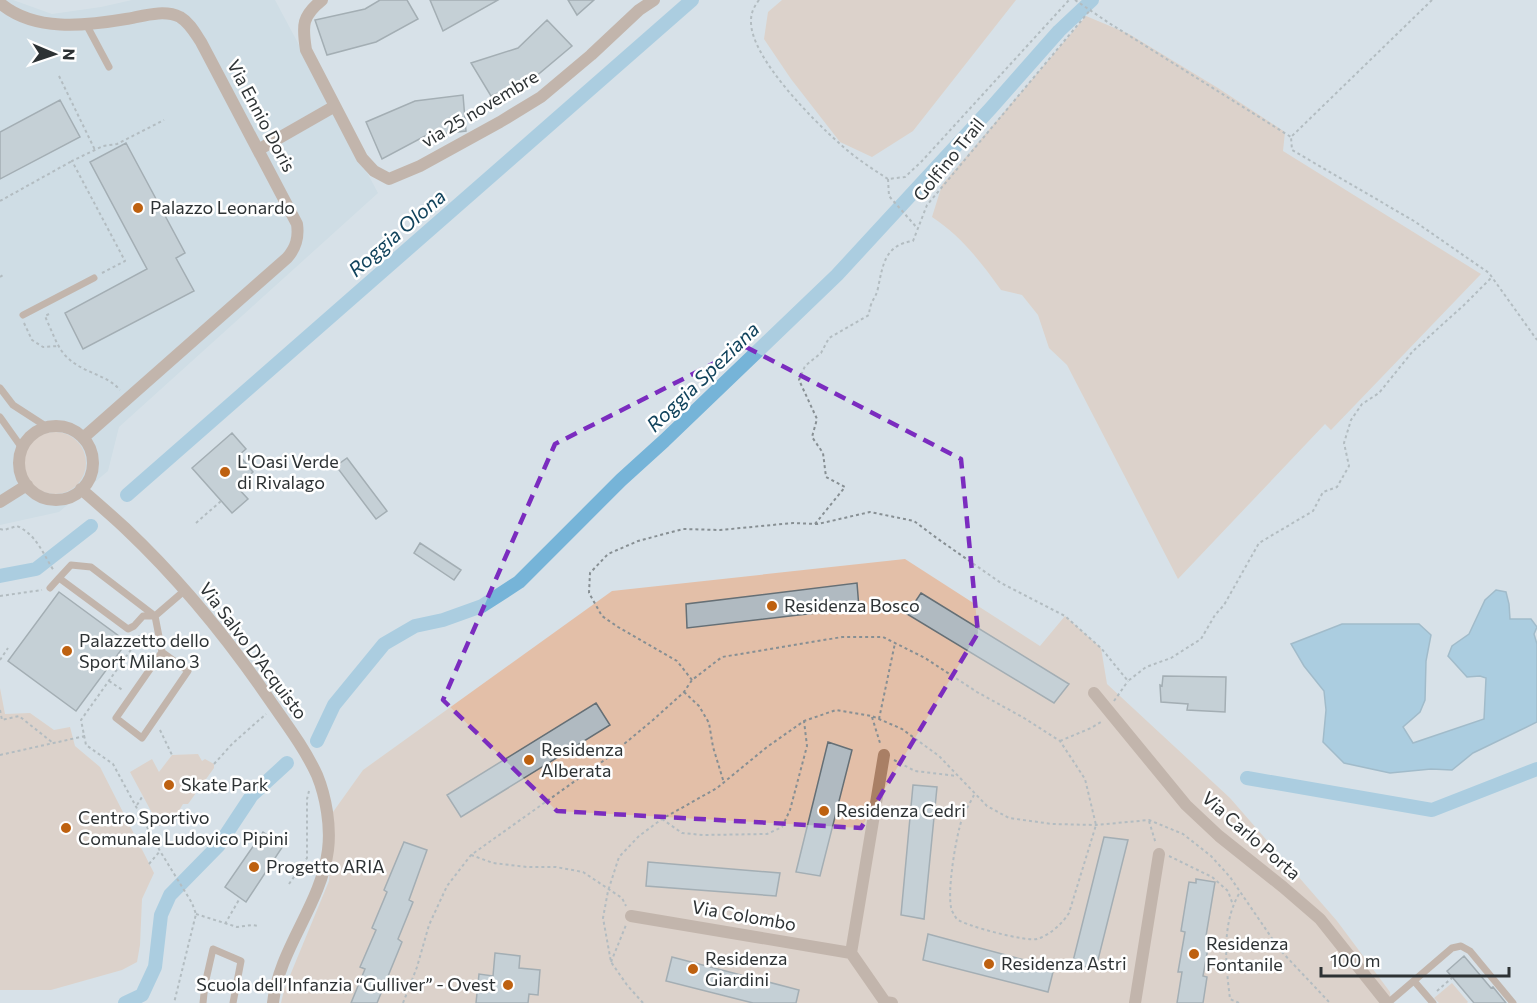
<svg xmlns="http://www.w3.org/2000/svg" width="1537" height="1003" viewBox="0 0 1537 1003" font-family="Commissioner,sans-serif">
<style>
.built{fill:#c5d7e2}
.green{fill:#e3bfa8}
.water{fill:#76b4d8;stroke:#608da7;stroke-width:1.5}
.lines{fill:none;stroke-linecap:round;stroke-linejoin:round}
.canal{stroke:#76b4d8;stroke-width:14}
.building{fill:#b0bac1;stroke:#656f75;stroke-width:1.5}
.path{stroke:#878f93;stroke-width:2;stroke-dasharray:3 3;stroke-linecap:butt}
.lane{stroke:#a97f65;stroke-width:7}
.street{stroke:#a97f65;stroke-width:12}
.marked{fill:none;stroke:#7b2cbf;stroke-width:4.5;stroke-dasharray:12 8;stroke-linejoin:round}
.poi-dot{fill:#be6110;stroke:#fff;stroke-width:2}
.labels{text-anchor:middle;stroke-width:5;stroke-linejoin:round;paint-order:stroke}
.street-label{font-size:18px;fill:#2d3234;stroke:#fff}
.poi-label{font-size:18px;fill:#2d3234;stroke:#fff;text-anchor:start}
.water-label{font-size:20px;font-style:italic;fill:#11435c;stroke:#fff}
</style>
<rect width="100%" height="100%" fill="#d7e1e8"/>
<!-- built -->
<path class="built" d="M0 0H13L52 14 101 7 132 0H275L378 193 119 427 108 471 59 512 0 525Z"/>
<!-- green -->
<path class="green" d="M782 0H1016L913 131 872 157 840 142 791 79 764 39 768 12Z
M1086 16 1129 34 1218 88 1285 132 1283 151 1481 274 1331 430 1325 424 1178 579 1067 365 1049 348 1038 315 1022 295 1001 290C981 262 961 236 932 217L942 185Z
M24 463a31 31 0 1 1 62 0a31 31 0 1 1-62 0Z
M905 559 1040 646 1065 616 1101 648 1107 684 1230 798 1337 921 1390 992 1391 1003H281L284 990 329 881 333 812 363 770 612 591Z
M0 688 5 714 30 713 54 730 70 727 75 746 100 767 154 873 142 899 140 945 137 962 122 970 51 990H0Z
M198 754 202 761 205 759 214 764V768L188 804H183L180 809V814L159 826 130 772 152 759 159 772 172 755Z
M1452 983 1468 1002 1467 1003H1439L1434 998Z"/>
<!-- water -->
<path class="water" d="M1496 590 1506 592 1509 604 1510 619H1531L1537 627 1534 634 1537 644V722L1473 753 1452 770 1431 769 1390 773 1344 763 1323 742 1326 710 1324 691 1304 666 1291 644 1342 624H1419L1431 635 1426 661 1425 700 1420 712 1403 727 1413 743 1484 719 1486 678 1480 676 1467 677 1448 656 1452 646 1469 634 1485 600Z"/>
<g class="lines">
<!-- canal -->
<path class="canal" d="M127 495 692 0
M0 576 36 569 91 526
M317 741 334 705 384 644 415 626 443 620 482 606 519 582 621 480 664 441 837 275 991 108 1059 31 1092 0
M1247 778 1432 810 1537 769
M125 1003 142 995 155 967 161 915 170 895 219 845 252 795 287 763"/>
</g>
<!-- building -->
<path class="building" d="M380 0H407L418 19 376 42 327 55 315 20 365 9Z
M430 0H498L443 31Z
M568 0H594L577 15Z
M547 20 572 46 535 77 491 96 471 63 518 48Z
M463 95 466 131 425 136 382 159 366 122 415 101Z
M60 100 80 137 0 179V132Z
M126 143 185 253 176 258 194 291 83 349 65 313 147 269 90 162Z
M232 433 246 449 239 455 253 472 237 487 248 499 232 513 192 468Z
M347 458 387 511 376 519 336 466Z
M420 543 461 570 454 580 414 553Z
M857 583 859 608 687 628 686 604Z
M59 592 127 642 76 711 8 661Z
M921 593 1069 684 1054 703 907 614Z
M1163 676 1226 677 1225 712 1187 710 1188 704 1161 702 1160 685 1162 686Z
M596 703 610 725 461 817 447 795Z
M828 742 852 750 820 876 796 872Z
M913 785 937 787 924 919 901 915Z
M263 832 283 846 246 902 225 887Z
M1104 837 1128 840 1096 968 1072 965Z
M404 842 427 850 409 900 413 902 398 939 402 942 377 1003H351L365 969 360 967 376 930 372 928 387 892 384 890Z
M648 862 780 873 776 896 646 886Z
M1196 879 1215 882 1206 936 1210 937 1203 976 1207 977 1203 1003H1177L1182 972H1178L1185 932 1181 931 1189 882 1196 883Z
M928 934 1054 968 1048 992 923 960Z
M495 953 520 956 519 968 540 970 538 995 529 994 528 1003H476L479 974 493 976Z
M1464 956 1491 988 1493 987 1506 1003H1474L1447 971Z
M672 957 799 990 796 1003H753L666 981Z"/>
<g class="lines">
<!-- path -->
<path class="path" d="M759 0C754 7 751 12 751 21 750 57 813 120 839 143 854 157 871 168 888 179L905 177 922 161 1069 0
M1075 0 1109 23 1291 137
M1432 0 1291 137 1292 150 1414 221 1489 273 1537 340
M59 76 95 150
M888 179 889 196 918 229
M0 201 72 161
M102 273 125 261 72 161 103 146 117 144 164 120
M0 277 3 275
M49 314 45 316 47 321C53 333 58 350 68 358 83 373 106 374 120 390
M24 323 32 340 43 347 59 346
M196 523 221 501
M815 524 845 487 826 477 823 453 812 437 817 419 799 380 805 366 821 353 829 338 869 315C870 300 876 299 878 288 883 264 885 245 913 241L927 205 1091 9
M0 529 4 530 17 526C37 535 43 554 54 571
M0 596 42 590
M138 636 140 637 81 720 86 745 113 764 160 851 192 903 196 914 174 1003
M0 660 8 648
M692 680 677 661 618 627 602 616 589 593 590 573 608 554 638 541 683 529 720 530 793 523 818 524 870 512 914 521 938 539 1001 583 1065 616 1101 648 1128 681 1146 667 1171 658 1201 639 1215 615 1224 605 1259 543 1313 511 1323 492 1337 487 1349 466 1344 443 1351 420 1362 404 1379 393 1413 351 1463 306 1492 277
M109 681 124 691
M684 692 699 706 709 723 713 747 724 783
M1114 701 1128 681
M0 710 2 720 19 716 53 743
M872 717 880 743
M879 719 895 643
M160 730 172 755
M1060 741 1091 728 1101 722
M0 755 85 736
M894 760 915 771 957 776
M214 764 233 743 266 714
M137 805 142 797
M662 819 682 833 703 835 767 834 782 827 790 810 807 746 804 721
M1149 821 1156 844
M471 855 493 863 527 867H556L583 872 622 898 626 906
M1169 856 1212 877 1228 891 1233 905
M149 864 160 851
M289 884 307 858V799L309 791
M196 914 237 927 252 925 259 926
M225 924 240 898
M611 962 626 925
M1437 991 1453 977
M403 1003 417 967 429 925 447 886 471 855 606 759 653 720 684 692 692 680 722 657 842 637H883L925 658 977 692 1024 718 1060 741 1085 779 1096 825 1069 913C1062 924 1050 935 1037 939 1027 942 965 926 957 919 955 917 954 914 952 911 946 895 956 836 962 819 965 811 970 803 974 795
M643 1003 627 985 611 962 603 918 608 891 619 857 639 836 662 819 717 788 767 747 804 721 836 710 872 716 902 729 939 756 987 806 1009 818 1052 824 1096 825 1149 820 1183 834 1211 856 1230 877 1280 950 1330 1003
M1239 1003 1230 999C1226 966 1221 925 1239 894"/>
<!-- lane -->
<path class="lane" d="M86 24 109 67
M23 315 94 278
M0 388 13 405 47 427
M0 417 22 448
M50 588 59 578
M162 652 188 671 142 738 116 718 162 652 155 616 91 567 71 565 59 578 128 629 134 626 143 616H155L184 591
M1414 981 1433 1003
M203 1003 205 984 213 949 241 961 233 1003
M1388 1003 1452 948 1461 946 1470 951 1513 1003"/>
<!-- street -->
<path class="street" d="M322 0C302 16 302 25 306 50L362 158 374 171 389 179 420 166 500 122 541 97 591 55 639 10 654 0
M0 3C34 32 85 26 126 19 143 16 164 9 180 17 190 23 195 33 201 42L297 224C299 238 296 248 287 258L83 438
M258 150 335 106
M19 463a37 37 0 1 1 74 0a37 37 0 1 1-74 0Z
M81 489C96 502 111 515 125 528 180 580 229 640 271 702 287 725 305 749 317 775 326 797 331 826 328 850 321 905 279 948 273 1003
M0 502 27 485
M1094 693 1186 805 1219 836 1283 887 1320 919 1387 1003
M631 916 851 953 885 1002 892 1003
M851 953 884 755
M1135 1003 1159 854"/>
</g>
<!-- marked area -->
<path d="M0 0H1537V1003H0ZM746 347 961 459 978 633 861 828 557 811 443 700 555 444Z" fill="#d7e1e8" fill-opacity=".55" fill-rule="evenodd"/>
<path class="marked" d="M746 347 961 459 978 633 861 828 557 811 443 700 555 444Z"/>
<!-- markers -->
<g class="poi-dot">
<circle cx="138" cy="208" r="6"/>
<circle cx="225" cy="472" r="6"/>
<circle cx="772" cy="606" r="6"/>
<circle cx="67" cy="651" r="6"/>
<circle cx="529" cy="760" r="6"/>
<circle cx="169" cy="785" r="6"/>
<circle cx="824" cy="811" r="6"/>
<circle cx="66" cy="828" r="6"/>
<circle cx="254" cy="867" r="6"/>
<circle cx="1194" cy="954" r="6"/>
<circle cx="989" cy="964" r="6"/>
<circle cx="693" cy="969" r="6"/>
<circle cx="508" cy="985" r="6"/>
</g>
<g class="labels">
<!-- street labels -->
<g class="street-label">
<text transform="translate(480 109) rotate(-31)" y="6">via 25 novembre</text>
<text transform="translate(261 116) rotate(62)" y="6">Via Ennio Doris</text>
<text transform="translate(949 160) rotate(-51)" y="6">Golfino Trail</text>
<text transform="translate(253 651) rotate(53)" y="6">Via Salvo D'Acquisto</text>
<text transform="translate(1251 836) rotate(41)" y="6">Via Carlo Porta</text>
<text transform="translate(744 916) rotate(10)" y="6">Via Colombo</text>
</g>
<!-- poi labels -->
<g class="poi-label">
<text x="150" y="214">Palazzo Leonardo</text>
<text x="237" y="468">L'Oasi Verde<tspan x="237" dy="21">di Rivalago</tspan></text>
<text x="784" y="612">Residenza Bosco</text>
<text x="79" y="647">Palazzetto dello<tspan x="79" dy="21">Sport Milano 3</tspan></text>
<text x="541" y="756">Residenza<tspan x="541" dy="21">Alberata</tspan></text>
<text x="181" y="791">Skate Park</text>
<text x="836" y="817">Residenza Cedri</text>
<text x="78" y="824">Centro Sportivo<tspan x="78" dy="21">Comunale Ludovico Pipini</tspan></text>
<text x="266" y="873">Progetto ARIA</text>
<text x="1206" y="950">Residenza<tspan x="1206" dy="21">Fontanile</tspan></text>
<text x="705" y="965">Residenza<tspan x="705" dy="21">Giardini</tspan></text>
<text x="1001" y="970">Residenza Astri</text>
<text x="496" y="991" text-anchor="end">Scuola dell’Infanzia “Gulliver” - Ovest</text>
</g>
<!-- water labels -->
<g class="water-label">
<text transform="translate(397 233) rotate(-41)" y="7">Roggia Olona</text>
<text transform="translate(703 377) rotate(-44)" y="7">Roggia Speziana</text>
</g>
</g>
<!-- north arrow -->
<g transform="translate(54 54) rotate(92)" stroke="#ffffff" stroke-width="4.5" paint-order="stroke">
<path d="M0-4.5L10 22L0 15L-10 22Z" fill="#2d3234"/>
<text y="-9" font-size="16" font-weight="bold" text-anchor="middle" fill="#2d3234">N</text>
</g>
<!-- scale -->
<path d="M1321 967v9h188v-9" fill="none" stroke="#2d3234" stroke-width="3"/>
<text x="1330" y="967" font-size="18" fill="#2d3234" stroke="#ffffff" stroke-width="4.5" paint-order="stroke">100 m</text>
</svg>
